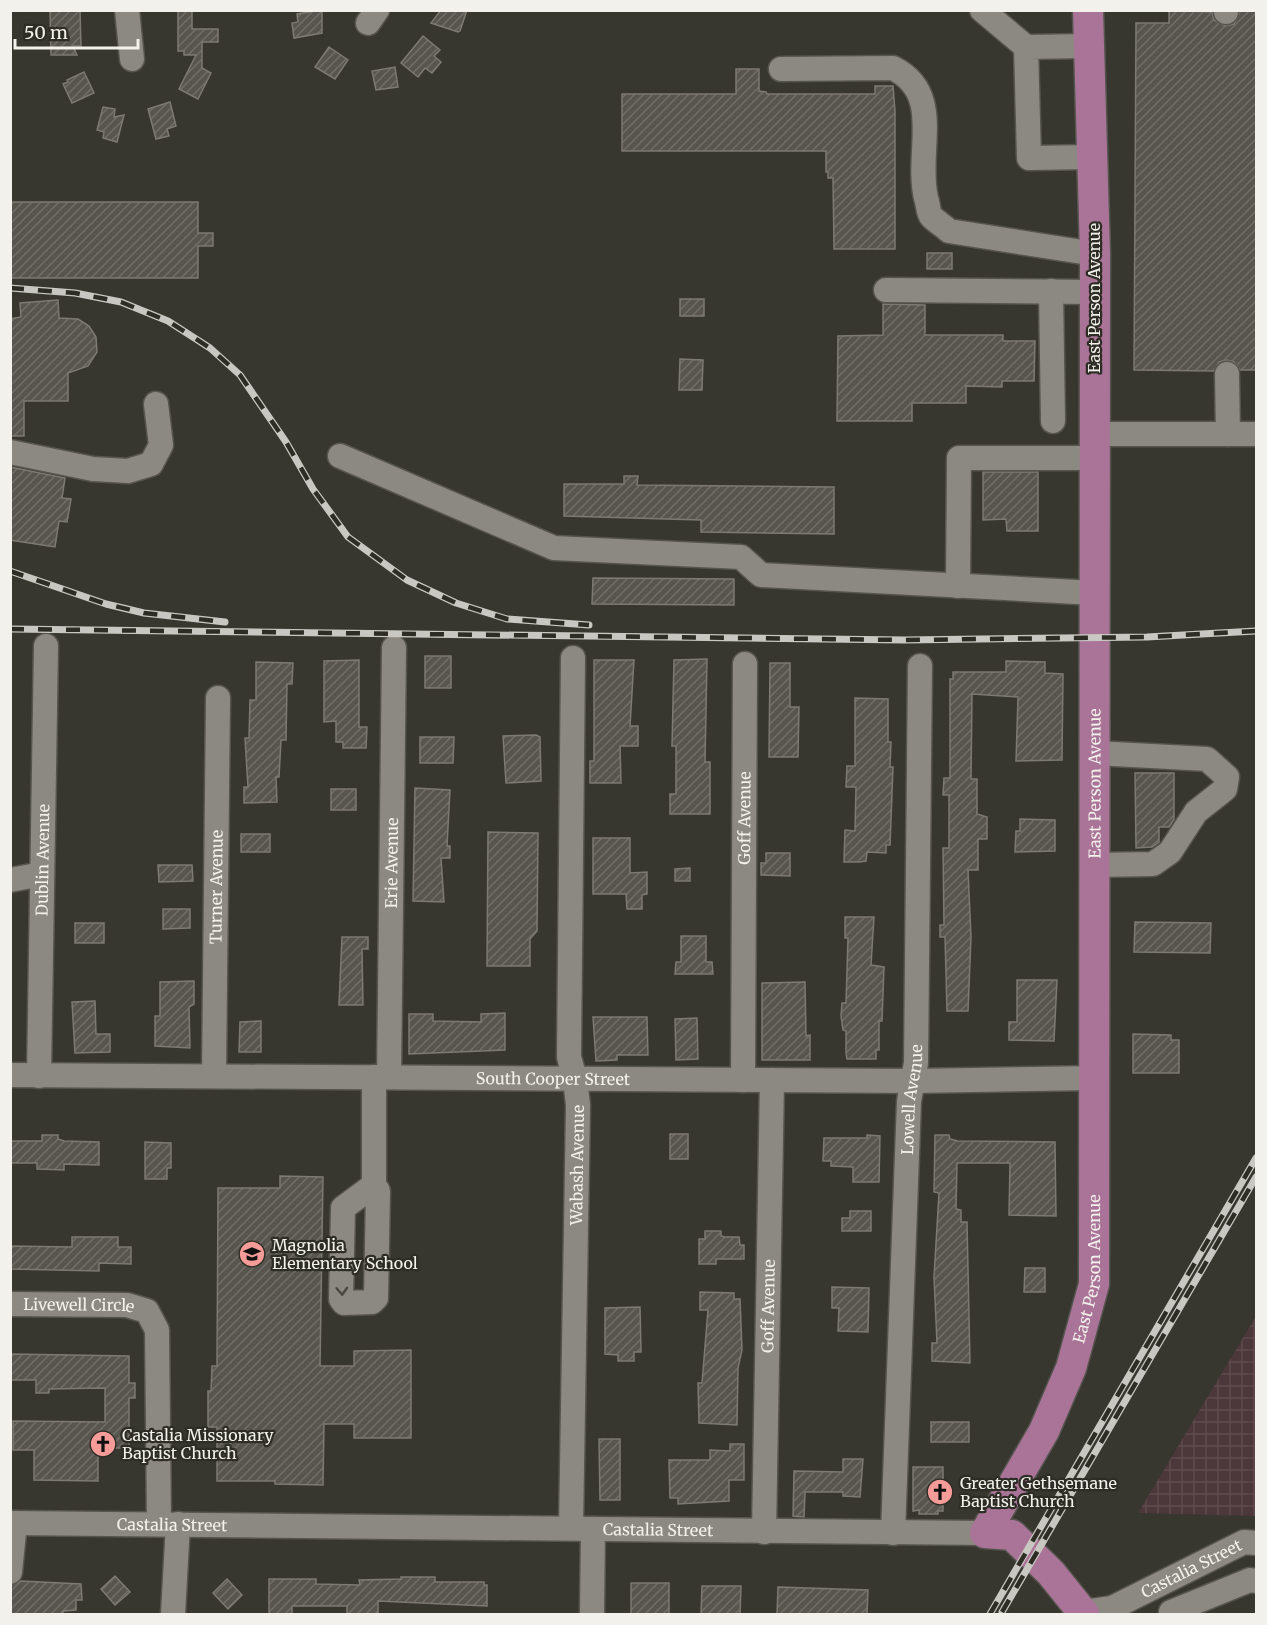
<svg xmlns="http://www.w3.org/2000/svg" width="1267" height="1625" viewBox="0 0 1267 1625" font-family="Merriweather,serif">
<style>
.industrial{fill:url(#industrial-grid)}
.building{fill:url(#building-hatch);stroke:#7c7a72;stroke-width:1.5}
.lines{fill:none;stroke-linecap:round;stroke-linejoin:round}
.minor-casing{stroke:#56544e;stroke-width:27}
.major-casing{stroke:#56544e;stroke-width:33}
.minor{stroke:#8b8981;stroke-width:24}
.major{stroke:#aa7498;stroke-width:30}
.rail-casing{stroke:#c8c7c1;stroke-width:7}
.rail{stroke:#2d2c25;stroke-width:4.5;stroke-dasharray:14;stroke-linecap:butt}
.oneway{stroke:#494841}
.labels{text-anchor:middle;stroke-width:4.5;stroke-linejoin:round;paint-order:stroke}
.street-label{font-size:16px;fill:#f2f1ec;stroke:#2d2c25}
.poi-label{font-size:16px;fill:#f2f1ec;stroke:#2d2c25;text-anchor:start}
</style>
<defs>
<pattern id="industrial-grid" width="8" height="8" patternUnits="userSpaceOnUse" patternTransform="scale(1.5)"><rect width="8" height="8" fill="#4c373a"/><path d="M0 4h8M4 0v8" fill="none" stroke="#5e4b4d"/></pattern>
<pattern id="building-hatch" width="6" height="6" patternUnits="userSpaceOnUse" patternTransform="scale(1.5)"><rect width="6" height="6" fill="#57554e"/><path d="M-1 1l2-2M0 6l6-6M5 7l2-2" fill="none" stroke="#706e68"/></pattern>
</defs>
<rect width="100%" height="100%" fill="#37362f"/>
<!-- industrial -->
<path class="industrial" d="M1256 1316V1516L1138 1513Z"/>
<!-- building -->
<path class="building" d="M50 10H80L81 46H73L77 55H51Z
M178 10H192V29H218V42H202V68L211 73 198 99 179 89 196 55H184V51H178Z
M322 10V33L294 38 292 23 298 22 297 14Z
M441 10H467L460 31 458 32 431 23Z
M1169 10 1212 12 1214 20 1225 26 1234 24 1241 10H1257V370H1240L1234 362 1227 360 1219 362 1214 371 1134 370 1136 23H1169Z
M423 36 440 50 434 56 441 62 432 73 425 68 418 77 401 63Z
M329 47 348 60 335 79 315 67Z
M395 67 398 87 376 90 372 71Z
M736 69H759V91L766 92 767 94H875V86H893L895 111V249H834L833 178H828V172H826V151H622V94H736Z
M84 72 94 93 72 103 63 84 68 82 67 80Z
M170 102 176 126 167 129 169 136 156 139 148 109Z
M103 107 115 109 114 117 124 115 117 142 103 138 104 132 97 130Z
M10 202H198V233H213V246H198V278H10Z
M927 253H952V269H927Z
M680 299H704V316H680Z
M58 300 59 318 78 319 89 326 96 337 97 352 88 366 68 373V401H24V436H10V319L21 317 20 303Z
M883 304 925 305V335H1003V341H1035L1034 381H1002V387L966 386V403H912V421H837L838 336 883 335Z
M680 359 703 360 702 390H679Z
M10 467 65 478 62 498 71 499 67 522 59 521 55 547 10 540Z
M983 472H1038V531H1007L1006 519 983 520Z
M624 476H638L637 485 834 487V534L701 532V520L564 516V484H624Z
M593 578 734 579V605L592 604Z
M425 656H451V688H425Z
M707 659 705 762H710V814H670V794H676V746H672L674 660Z
M359 660V727H367L366 748H343V742H336V721L324 722V661Z
M594 660H634L630 726H638V746H620L621 783H590V761H594Z
M1006 661 1045 662V673L1063 674 1062 760 1016 761 1018 697 972 694 971 779H977V814L987 817V839H978V870H968L971 937 968 1011H947L945 937H940V925H944L943 848H949V795H943L944 778H950V679H953V672H1006Z
M256 662 293 663 292 684H287L286 740H281L279 777H276L277 802 244 803V787H248L245 738H249L250 700H256Z
M770 663H790V707H799L798 757H769Z
M855 698 888 699V742H891L890 767H893L890 845H886V853L867 852 866 861 860 862H844L845 830 855 831 856 787H846L847 766H855Z
M536 735 540 737 541 781 506 783 503 736Z
M420 737H454L453 763H420Z
M1135 773H1174V819L1169 827H1159V842L1152 847 1136 848Z
M415 788 450 790 447 846H450V858H441L444 902 413 901Z
M331 789H356V810H331Z
M1020 819 1055 820V851L1015 852 1016 831H1020Z
M488 832 538 833 537 931 530 939V966H487Z
M241 834H270V852H241Z
M593 838H630V873L647 872V894L642 895V909H627L626 894H593Z
M766 853H790V876L761 875V863H766Z
M158 865H192L193 881 159 882Z
M690 868V881H675V869Z
M163 909H190V928L163 929Z
M845 917H874L871 965 884 967 882 1021H879V1050H876V1059H847L846 1053V1031L843 1030 841 1016 842 1003H846L848 938H845Z
M1135 922 1211 923 1210 953 1134 952Z
M75 923H104V943H75Z
M681 936H706V962H712L713 974H675L676 962H681Z
M342 937H368V949H362L363 1005H339Z
M1017 980H1057L1054 1041 1009 1040V1022H1017Z
M194 981V1004L189 1007 190 1048 155 1046V1016H160V982Z
M805 982 806 1036 810 1035V1060H762V983Z
M95 1001 96 1034H110V1052L75 1053 72 1002Z
M505 1013V1050L409 1054V1014H433V1021L481 1022V1014Z
M593 1017H647L648 1055H617V1060L596 1061Z
M697 1018 698 1059 676 1060 675 1019Z
M261 1021V1052H239L240 1022Z
M1133 1034 1171 1035V1040H1179V1073H1133Z
M670 1134H688V1159H670Z
M42 1135H58V1139L64 1141 99 1142V1165L64 1164V1170L37 1169V1163H10V1141H42Z
M867 1135 880 1136 879 1182H853V1167L831 1166V1161H823L824 1138H867Z
M935 1135H949L950 1139 958 1141 1055 1142 1056 1216 1009 1215 1010 1163H957L956 1209 961 1210V1222H967L970 1363 932 1361V1343H937L934 1277 939 1193 934 1192Z
M145 1142 171 1143V1168H167V1179H145Z
M280 1176 323 1177 320 1366H354V1351L411 1350V1438H354V1424H324L323 1485 275 1484V1481H217V1427H208V1391H211L212 1366H217L218 1188H280Z
M850 1211H871V1231H842V1218H850Z
M705 1231H721V1236L725 1237H739L740 1245H744V1259H716V1264H699V1239H705Z
M72 1237H118V1247H131V1264L99 1263V1271L10 1269V1246L72 1247Z
M1025 1268H1045V1292H1024Z
M832 1287 869 1288 868 1332 838 1331 839 1308H832Z
M700 1292 734 1293V1299H740L742 1350 738 1368 737 1425 699 1423 698 1383H702L708 1310H700Z
M640 1307 641 1352H634V1361H618V1355L605 1354V1308Z
M10 1354 129 1356V1383H135V1398H129V1448H98V1481L34 1480V1450H13V1421L105 1422V1388L49 1389V1393H36V1380H10Z
M931 1422H969V1442H931Z
M599 1439H620V1500H600Z
M730 1444H744V1480H729V1501L678 1504V1498H670L669 1460H710V1450L730 1451Z
M843 1459H863L860 1497 843 1496V1492H805L804 1517 793 1516 794 1471 843 1472Z
M913 1467H943V1511H938V1514H919V1510L913 1511Z
M115 1576 130 1592 115 1605 101 1589Z
M401 1577H435V1582H484V1585H487V1606L378 1601V1614H347V1606H292V1614H269V1579H316V1584L360 1585 359 1580 401 1579Z
M227 1579 242 1595 228 1609 213 1593Z
M21 1581 81 1584 82 1600H76V1610L63 1611V1614H10V1586Z
M631 1583H669V1614H631Z
M702 1586H741L740 1614H701Z
M778 1587 868 1590 867 1614H777Z"/>
<g class="lines">
<!-- minor casing -->
<g class="minor-casing">
<g id="minor">
<path d="M127 10 132 59"/>
<path d="M982 10 1026 47"/>
<path d="M1226 12V10"/>
<path d="M368 23 377 10"/>
<path d="M1089 46 1026 47 1029 158 1092 157"/>
<path d="M781 69 893 68C945 94 915 151 926 198 928 203 928 212 931 216 935 221 944 226 949 231L1095 254"/>
<path d="M886 290 1095 292"/>
<path d="M1051 291 1053 421"/>
<path d="M1227 374 1228 434"/>
<path d="M1095 434H1256"/>
<path d="M10 452 93 469 128 471 151 464 161 445 156 404"/>
<path d="M340 456 554 548 741 557 761 575 1095 593"/>
<path d="M958 586 959 458H1095"/>
<path d="M1095 753 1207 759 1227 777 1225 789 1196 812 1170 852 1153 864 1095 865"/>
<path d="M10 880 42 874"/>
<path id="s1" d="M10 1075 913 1081 1096 1078"/>
<path id="s2" d="M39 1076 46 646"/>
<path id="s3" d="M214 1076 218 698"/>
<path id="s4" d="M389 1077 394 648"/>
<path id="s5" d="M743 1080 745 664"/>
<path d="M374 1185 343 1208 341 1299 344 1303 372 1302 376 1298 378 1191 374 1185V1077"/>
<path id="s6" d="M10 1304 127 1305 147 1311 157 1330 159 1524"/>
<path id="s7" d="M10 1523 985 1533"/>
<path id="s8" d="M571 1528 578 1105 575 1079 569 1057 573 658"/>
<path id="s9" d="M764 1532 772 1080"/>
<path id="s10" d="M893 1533 909 1101 916 1063 920 666"/>
<path d="M10 1572 15 1523"/>
<path id="s11" d="M1084 1612 1112 1608 1244 1542 1256 1543"/>
<path d="M1171 1612 1250 1580 1256 1581"/>
<path d="M173 1614 178 1524"/>
<path d="M592 1614 593 1529"/>
</g>
</g>
<!-- major casing -->
<g class="major-casing">
<g id="major">
<path id="s12" d="M1084 1614 1051 1573 1012 1535 985 1533 1044 1431 1071 1368 1094 1284 1095 254 1088 10"/>
</g>
</g>
<!-- minor -->
<use href="#minor" class="minor"/>
<!-- major -->
<use href="#major" class="major"/>
<!-- rail casing -->
<g class="rail-casing">
<path id="rail" d="M10 288 75 293 121 302 168 321 210 348 240 375 286 442 313 489 348 537 407 580 456 603 507 619 589 625
M10 571 106 604 144 613 225 622
M10 629 905 640 1147 637 1256 631
M1002 1612 1256 1177
M990 1614 1256 1158"/>
</g>
<!-- rail -->
<use href="#rail" class="rail"/>
</g>
<!-- one-way arrows -->
<defs><path id="oneway-chevron" d="M-2-3.5L2.5 0L-2 3.5" fill="none" stroke-width="1.6" stroke-linecap="round" stroke-linejoin="round" transform="scale(1.5)"/></defs>
<use class="oneway" href="#oneway-chevron" transform="translate(342 1291) rotate(87)"/>
<!-- icons -->
<defs>
<g id="school-disc" transform="scale(1.35)"><circle r="9.5" fill="#f59b98" stroke="#2d2c25"/><path d="M0-5L7-2L0 1L-7-2ZM-4 1L0 2.5L4 1V4Q0 6-4 4Z" fill="#111"/></g>
<g id="church-disc" transform="scale(1.35)"><circle r="9.5" fill="#f59b98" stroke="#2d2c25"/><path d="M-1.2-6h2.4v3.5h3.3v2.4h-3.3V6h-2.4V-.1h-3.3v-2.4h3.3Z" fill="#111"/></g>
</defs>
<g fill-rule="evenodd">
<use href="#school-disc" x="252" y="1254"/>
<use href="#church-disc" x="103" y="1444"/>
<use href="#church-disc" x="940" y="1492"/>
</g>
<g class="labels">
<!-- street labels -->
<g class="street-label">
<text transform="translate(1094 298) rotate(-90)" y="6">East Person Avenue</text>
<text dy="6" stroke="none"><textPath href="#s12" startOffset="908">East Person Avenue</textPath></text>
<text dy="6" stroke="none"><textPath href="#s5" startOffset="262">Goff Avenue</textPath></text>
<text dy="6" stroke="none"><textPath href="#s2" startOffset="216">Dublin Avenue</textPath></text>
<text dy="6" stroke="none"><textPath href="#s4" startOffset="214">Erie Avenue</textPath></text>
<text dy="6" stroke="none"><textPath href="#s3" startOffset="189">Turner Avenue</textPath></text>
<text dy="6" stroke="none"><textPath href="#s1" startOffset="543">South Cooper Street</textPath></text>
<text dy="6" stroke="none"><textPath href="#s10" startOffset="434">Lowell Avenue</textPath></text>
<text dy="6" stroke="none"><textPath href="#s8" startOffset="363">Wabash Avenue</textPath></text>
<text dy="6" stroke="none"><textPath href="#s12" startOffset="422">East Person Avenue</textPath></text>
<text dy="6" stroke="none"><textPath href="#s9" startOffset="226">Goff Avenue</textPath></text>
<text dy="6" stroke="none"><textPath href="#s6" startOffset="69">Livewell Circle</textPath></text>
<text dy="6" stroke="none"><textPath href="#s7" startOffset="162">Castalia Street</textPath></text>
<text dy="6" stroke="none"><textPath href="#s7" startOffset="648">Castalia Street</textPath></text>
<text dy="6" stroke="none"><textPath href="#s11" startOffset="117">Castalia Street</textPath></text>
</g>
<!-- poi labels -->
<g class="poi-label">
<text x="272" y="1251">Magnolia<tspan x="272" dy="18">Elementary School</tspan></text>
<text x="122" y="1441">Castalia Missionary<tspan x="122" dy="18">Baptist Church</tspan></text>
<text x="960" y="1489">Greater Gethsemane<tspan x="960" dy="18">Baptist Church</tspan></text>
</g>
</g>
<!-- border -->
<rect width="1267" height="1625" fill="none" stroke="#f2f1ec" stroke-width="24"/>
<!-- scale -->
<path d="M15 39v9h123v-9" fill="none" stroke="#f2f1ec" stroke-width="3"/>
<text x="24" y="39" font-size="18" fill="#f2f1ec" stroke="#2d2c25" stroke-width="4.5" paint-order="stroke">50 m</text>
</svg>
